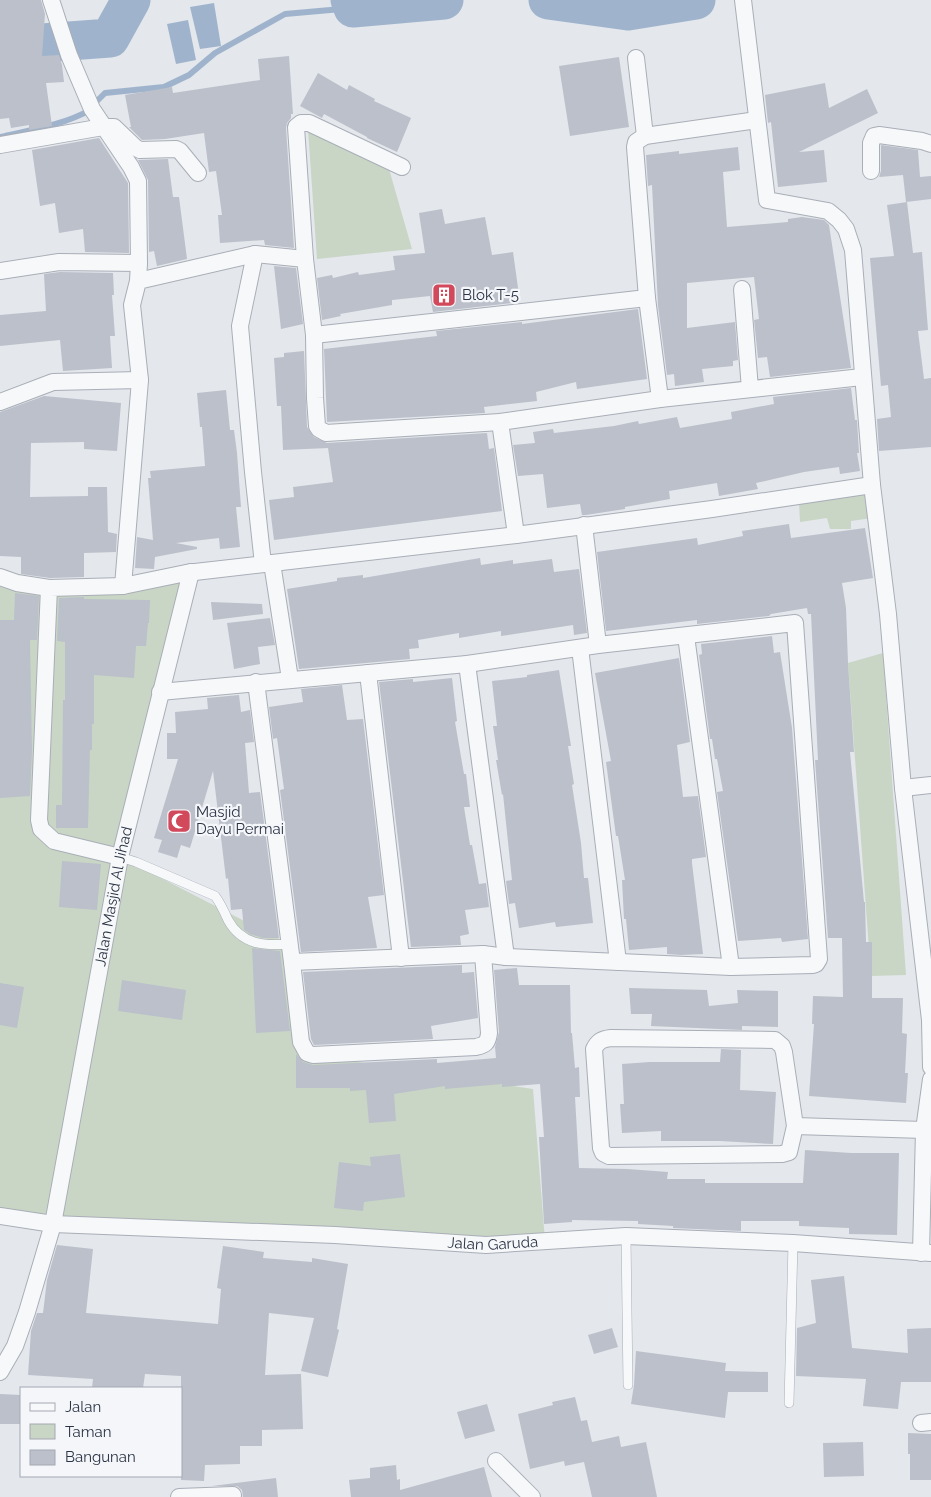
<svg xmlns="http://www.w3.org/2000/svg" width="931" height="1497" viewBox="0 0 931 1497" font-family="Raleway,sans-serif">
<style>
.green{fill:#c9d6c5}
.water{fill:#9fb4cc}
.lines{fill:none;stroke-linecap:round;stroke-linejoin:round}
.stream{stroke:#9fb4cc;stroke-width:6}
.river{stroke:#9fb4cc;stroke-width:39}
.building{fill:#bbc0ca}
.service-casing{stroke:#a9aeb7;stroke-width:10}
.minor-casing{stroke:#a9aeb7;stroke-width:18}
.service{stroke:#f7f8fa;stroke-width:9}
.minor{stroke:#f7f8fa;stroke-width:16}
.labels{text-anchor:middle;stroke-width:4.5;stroke-linejoin:round;paint-order:stroke}
.poi-label{font-size:15px;fill:#2b3445;stroke:#f4f6f9;text-anchor:start}
.street-label{font-size:15px;fill:#2b3445;stroke:#f4f6f9}
</style>
<rect width="100%" height="100%" fill="#e4e7ec"/>
<!-- green -->
<path class="green" d="M308 129 389 169 412 249 317 259Z
M870 489 872 518 851 521V529H830L827 518 800 522 799 502Z
M186 576 128 861 289 944 313 1055 533 1089 545 1241 0 1216V577L123 586Z
M883 653 906 975 871 976 848 663Z"/>
<!-- water -->
<path class="water" d="M214 3 221 46 200 49 190 7Z
M188 20 196 60 176 64 167 24Z"/>
<g class="lines">
<!-- stream -->
<path class="stream" d="M0 137C31 130 64 125 92 109L95 103 105 93 164 87 189 75 215 53 285 14 353 8"/>
<!-- river -->
<path class="river" d="M350 0 353 8 444 0
M548 0 628 11 696 0
M0 46 110 38 131 0"/>
</g>
<!-- building -->
<path class="building" d="M0 0H41L45 14 42 56 59 55 62 65 64 82 46 83 52 126 29 130V125L11 128 9 118 0 119Z
M289 56 293 114H291V118L287 123 286 128 294 248 265 245 264 240 220 243 218 215H222L216 171 209 172 204 133 165 139 142 140 129 127H131L125 95 172 87 173 93 260 80 258 59Z
M619 57 629 127 570 136 559 66Z
M318 73 347 90 349 85 375 99 374 101 411 118 397 152 367 138V137L324 114 322 118 300 106Z
M825 83 829 108 867 89 878 113 799 152 824 150 827 182 778 187 771 122 768 123 765 95Z
M99 138 128 183 129 253 85 252 83 229 59 233 55 203 40 206 32 150Z
M881 145 918 150 920 177 931 176V199L906 202 903 175 879 177 881 171Z
M738 147 740 170 723 172 727 227 788 222V219L802 217 824 220 829 225 851 368 770 377 767 357 758 358 754 320 759 319 754 277 687 283V328L735 322 738 360 733 361V366L702 369 704 382 675 386 674 374 667 375 658 306 652 185 648 186 646 155 679 151V154Z
M168 159 173 197H179L187 259 157 266 154 251 149 252 148 180 138 160Z
M907 202 913 253 922 252 928 330 918 331 924 379 931 378V447L879 451 877 419 891 417 888 385 881 386 870 258 894 256 887 205Z
M442 209 445 224 485 217 492 255 513 252 520 302 433 312 430 296 392 300V305L340 314 341 316 322 320 317 278 332 275 333 278 358 272 359 275 395 270 393 256 425 253 419 213Z
M274 266 296 268 303 324 281 329Z
M60 272 113 273 114 295H112L115 336H110L112 368 63 371 60 340 0 346V315L46 311 44 274Z
M638 309 647 379 577 389 576 382 536 392 537 401 484 407 485 413 327 422 324 349 437 336 436 331 522 322V324Z
M304 351 307 427 314 437 327 443 487 433 489 449 494 448 502 511 274 540 269 500 294 497 293 487 333 482 328 448 283 450 281 406H277L274 358 284 357V353Z
M851 388 855 420H857L859 453H857L860 471 840 474 839 467 804 472 756 483 758 489 719 496 717 483 669 491 670 499 625 507V509L586 515H582L580 504 547 508 543 474 518 476 513 445 535 443 533 432 553 429 554 433 614 426 638 421 639 424 677 417 680 428 732 419 731 412 774 404 773 397Z
M226 390 230 430H234L237 453 241 507H236L240 547 220 549 219 538 176 543 197 547V549L155 557 154 569 135 568 137 537 153 540 148 478H151L150 471 205 466 202 427H200L197 393Z
M44 396 121 403 117 451 84 449V442L31 443 30 497 88 496V487H107L108 532 117 534 116 552 84 553V577L50 578 21 574V557L0 556V412Z
M789 524 791 538 865 528 873 578 842 583 846 608 848 663 854 752H850L864 902H865L866 942H872V998H903L902 1033 907 1034 905 1073H908L906 1103 809 1096 814 1024H812L813 996 843 997 842 938H828L815 760H818L811 614H808L807 608 771 614 769 616 697 624V620L606 631 597 552 697 538 698 545 743 536 742 531Z
M480 558 481 565 513 560V564L552 559 554 572 579 569 587 633 574 635 573 625 501 636V631L459 638V633L418 640 419 648 409 649 410 659 299 669 287 589 337 581V578L363 575V578Z
M15 593 39 596 37 640H30L32 751 30 796 0 798V620H14Z
M84 597V599L150 600 149 623H148L146 646H136L134 678 94 675V724H92V750H90L88 828H56V805H62L63 700H65V642L57 641 59 598Z
M211 602 262 604 263 614 213 620Z
M270 618 275 645 258 647 260 664 234 669 227 623Z
M772 636 774 653 780 652 792 728 808 939 782 942 781 938 738 941 717 792 723 791 717 759H715L712 739H710L699 655 702 654 701 644Z
M679 658 690 742 677 745 683 797 698 796 706 857 692 859V863L703 954 681 955 667 954V947L629 950 626 919H624L622 880H625L618 836H616L606 762 611 761 595 673Z
M559 670 571 746H568L574 784 572 785 581 843 584 878H588L593 923 556 927 555 922 519 928 515 903 509 904 506 881 512 880 503 794 502 795 496 760H498L493 726H497L492 681 527 677V675Z
M452 678 457 721 455 722 464 774H466L470 807H464L470 845H472L479 884 486 883 489 907 465 910 469 934 460 936 461 945 411 947 379 682 413 679V682Z
M342 685 347 720 363 719 384 895 368 897 377 948 301 952 280 790 284 789 277 738 273 739 269 707 303 702 301 689Z
M239 695 241 712 250 710 254 742 245 743 249 793 260 792 279 938H263L250 934 244 930 242 909 231 910 228 878 226 879 213 771 190 848 181 845 177 858 158 852 162 840 154 838 178 759H167V733H176L175 712 208 709 207 698Z
M62 861 101 864 97 910 59 907Z
M252 948 280 951 290 1031 256 1033Z
M462 965V973L474 972 478 1018 431 1026 433 1039 314 1045 311 1039 303 972Z
M517 968 519 985H570L571 1033H572L575 1068 579 1067 580 1097H575L579 1168 627 1169 668 1172 667 1179H705V1183H803L805 1150 851 1153H899L897 1235 849 1234V1228L799 1226V1221H741V1231L673 1228V1226L638 1224V1221L572 1220V1222L544 1224 539 1137H544L540 1084 502 1087V1084L445 1089V1086L394 1094 396 1121 369 1123 366 1090 350 1091V1088H296V1054L303 1062 313 1065 437 1059V1063L496 1058 495 1047 499 1032 494 970Z
M122 980 186 990 182 1020 118 1011Z
M0 983 24 987 17 1028 0 1025Z
M629 988 707 990 709 1006 738 1003 737 990 778 991V1027L742 1026V1030L651 1026 652 1014H631Z
M721 1049 741 1050 740 1090 776 1092 773 1144 720 1141H661V1131L622 1133 620 1104H624L622 1064 650 1062H720Z
M400 1154 405 1197 364 1202 363 1211 334 1208 339 1162 371 1166 370 1157Z
M57 1245 93 1249 86 1313 218 1324 221 1289 217 1288 223 1246 264 1252 263 1258 312 1262V1258L348 1264 337 1329 339 1330 328 1377 301 1371 314 1318 269 1313 265 1375 301 1374 303 1429 262 1430V1446H240V1464L205 1465 204 1481 181 1480V1376L145 1374 143 1388H92L93 1379 28 1375 31 1331 37 1313H43L47 1280Z
M844 1276 852 1348 908 1353 907 1329 931 1328V1382H901L898 1409 863 1406 866 1379 796 1376 797 1328 816 1323 811 1280Z
M612 1328 618 1347 594 1354 588 1335Z
M636 1351 726 1363 725 1371 768 1372V1392H728L725 1418 631 1404 634 1385Z
M0 1394 21 1395V1424H0Z
M575 1397 581 1421 587 1420 592 1442 619 1436 621 1447 646 1442 657 1497H592L584 1462 565 1466 564 1461 530 1469 518 1414 553 1405 552 1402Z
M487 1404 495 1431 465 1439 457 1412Z
M908 1433 931 1434V1480H910V1454H908Z
M863 1442 864 1476 824 1477 823 1443Z
M396 1465 397 1480 400 1479V1490L484 1467 492 1497H351L349 1480 370 1478V1468Z
M276 1478 278 1497H243L242 1490 237 1486H212Z"/>
<g class="lines">
<!-- service casing -->
<g class="service-casing">
<path id="service" d="M120 857 136 862 215 896C221 904 224 911 228 920 242 945 264 946 289 944
M626 1236 628 1385
M789 1403 793 1243"/>
</g>
<!-- minor casing -->
<g class="minor-casing">
<g id="minor">
<path d="M51 0 69 55 92 109 131 167 138 181 139 263 138 281"/>
<path d="M743 0 767 200 828 211 839 220 846 229 853 250 872 485 888 614 903 788 930 1020 931 1067"/>
<path d="M636 58 645 136"/>
<path d="M0 145 103 127H114L136 148 140 150 176 149 180 151 198 173"/>
<path d="M871 171V143L874 136 879 135 922 141 931 144"/>
<path d="M255 254 240 326 253 472 263 564"/>
<path d="M305 259 296 127 301 123H309L402 167"/>
<path d="M0 271 59 262 139 263"/>
<path d="M742 289 750 389"/>
<path d="M314 335 647 298"/>
<path d="M660 399 647 298 635 147 636 142 645 136 757 120"/>
<path d="M0 402 53 382 140 380"/>
<path d="M500 422 516 535 712 509 872 485"/>
<path d="M584 525 598 645"/>
<path d="M272 563 290 679"/>
<path d="M0 577 17 583 49 588"/>
<path d="M123 586 140 380 132 305 138 281 255 254 305 259 314 335 315 398 317 426 319 429 326 433 500 422 660 399 862 377"/>
<path d="M686 636 731 967"/>
<path d="M580 648 618 962"/>
<path d="M467 664 506 957"/>
<path d="M368 673 401 958"/>
<path d="M160 692 467 664 598 645 795 623 819 959 816 964 813 965 731 967 506 957 483 954 292 962 256 682"/>
<path d="M903 788 931 785"/>
<path d="M120 857 54 841 41 829 39 820 49 588 123 586 186 573 516 535"/>
<path d="M292 962 301 1042 307 1053 313 1055 476 1047C485 1045 488 1043 489 1033L483 954"/>
<path d="M611 1038 775 1040 782 1046 784 1052 795 1126 789 1152 782 1154 609 1156 603 1153 601 1148 594 1049C598 1041 602 1039 611 1038Z"/>
<path d="M795 1126 924 1130"/>
<path id="s1" d="M0 1216 53 1224 335 1235 486 1245 626 1236 793 1243 931 1253"/>
<path d="M921 1253 924 1130 931 1079"/>
<path id="s2" d="M0 1372 15 1346 27 1312 53 1224 120 857 191 572"/>
<path d="M921 1423 931 1422"/>
<path d="M496 1461 532 1497"/>
<path d="M179 1497 233 1495"/>
</g>
</g>
<!-- service -->
<use href="#service" class="service"/>
<!-- minor -->
<use href="#minor" class="minor"/>
</g>
<!-- icons -->
<defs>
<g id="building-square" transform="scale(1.25)"><rect x="-9" y="-9" width="18" height="18" rx="4" fill="#d1495b" stroke="#f4f6f9"/><path d="M-4-6H4V6H1V3H-1V6H-4ZM-2.5-4.3h1.7v1.8h-1.7ZM.8-4.3h1.7v1.8H.8ZM-2.5-1h1.7V.8h-1.7ZM.8-1h1.7V.8H.8Z" fill="#fff"/></g>
<g id="mosque-square" transform="scale(1.25)"><rect x="-9" y="-9" width="18" height="18" rx="4" fill="#d1495b" stroke="#f4f6f9"/><path d="M3.5-4.9A6 6 0 1 0 3.5 4.9A5 5 0 1 1 3.5-4.9Z" fill="#fff"/></g>
</defs>
<g fill-rule="evenodd">
<use href="#building-square" x="444" y="295"/>
<use href="#mosque-square" x="179" y="821"/>
</g>
<g class="labels">
<!-- poi labels -->
<g class="poi-label">
<text x="462" y="300">Blok T-5</text>
<text x="196" y="817">Masjid<tspan x="196" dy="17">Dayu Permai</tspan></text>
</g>
<!-- street labels -->
<g class="street-label">
<text dy="5" stroke="none"><textPath href="#s2" startOffset="491">Jalan Masjid Al Jihad</textPath></text>
<text dy="5" stroke="none"><textPath href="#s1" startOffset="494">Jalan Garuda</textPath></text>
</g>
</g>
<!-- legend -->
<rect x="20" y="1387" width="162" height="90" fill="#f4f6f9" stroke="#a4a8b1"/>
<rect x="30" y="1403" width="25" height="8" fill="#f7f8fa" stroke="#a4a8b1"/>
<text x="65" y="1412" font-size="15" fill="#2b3445">Jalan</text>
<rect x="30" y="1424" width="25" height="15" fill="#c9d6c5" stroke="#a4a8b1"/>
<text x="65" y="1437" font-size="15" fill="#2b3445">Taman</text>
<rect x="30" y="1450" width="25" height="15" fill="#bbc0ca" stroke="#a4a8b1"/>
<text x="65" y="1462" font-size="15" fill="#2b3445">Bangunan</text>
</svg>
